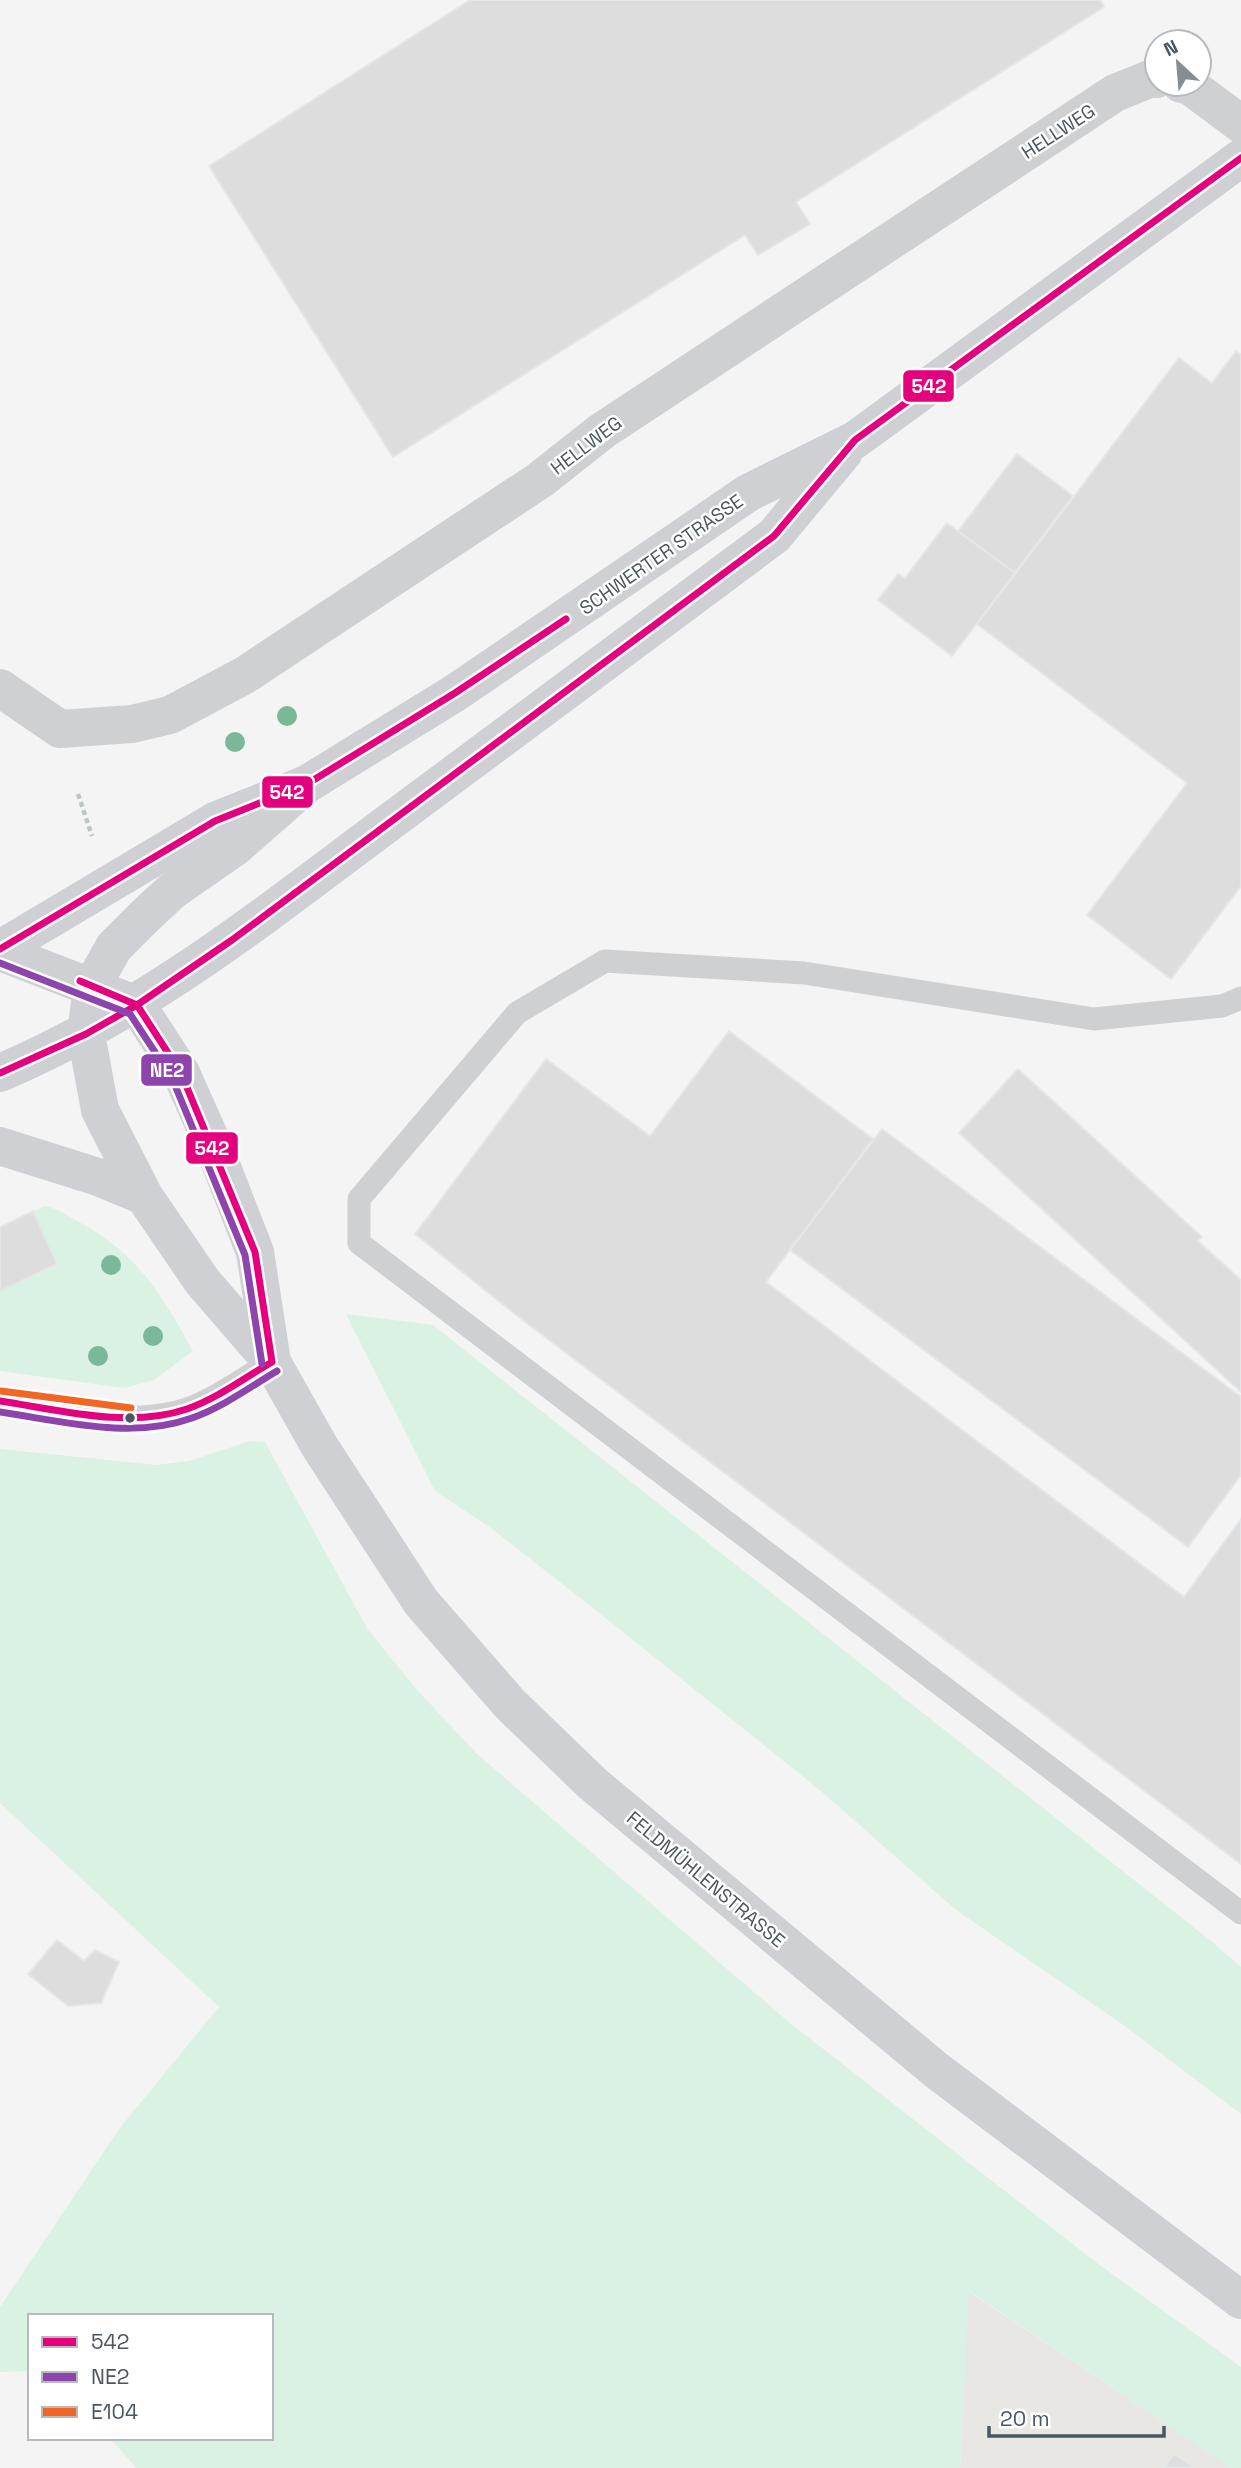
<svg xmlns="http://www.w3.org/2000/svg" width="1241" height="2468" viewBox="0 0 1241 2468" font-family="'Space Grotesk',sans-serif">
<style>
.commercial{fill:#e8e7e3}
.green{fill:#d9f2e3}
.building{fill:#ddddde;stroke:#e5e6e7;stroke-width:2}
.lines{fill:none;stroke-linecap:round;stroke-linejoin:round}
.path{stroke:#bcc7c4;stroke-width:4.5;stroke-dasharray:5 3.5;stroke-linecap:butt}
.lane{stroke:#ced0d2;stroke-width:23}
.street{stroke:#ced0d2;stroke-width:38}
.secondary{stroke:#ced0d4;stroke-width:38}
.bus-1-casing{stroke:#fff;stroke-width:12}
.bus-2-casing{stroke:#fff;stroke-width:12}
.bus-3-casing{stroke:#fff;stroke-width:12}
.bus-1{stroke:#e5007d;stroke-width:7}
.bus-2{stroke:#8e44ad;stroke-width:7}
.bus-3{stroke:#f26522;stroke-width:7}
.tree{fill:#7ab899}
.bus-dot{fill:#4a5661;stroke:#fff;stroke-width:2.5}
.labels{text-anchor:middle;stroke-width:5;stroke-linejoin:round;paint-order:stroke}
.street-label{font-size:19px;fill:#4a5661;stroke:#fff}
.line-badge{stroke:#fff;stroke-width:2.5}
.badge-label{font-size:19px;text-anchor:middle;font-weight:bold;fill:#fff}
</style>
<rect width="100%" height="100%" fill="#f4f4f4"/>
<!-- commercial -->
<path class="commercial" d="M968 2291 1190 2440 1231 2468H960Z"/>
<!-- green -->
<path class="green" d="M45 1206C57 1208 68 1216 79 1222 139 1255 161 1294 193 1351L154 1380 124 1388 0 1371V1291L57 1264 33 1211Z
M346 1314 433 1325 1211 1941 1241 1967V2114L1122 2024 956 1910 821 1791 603 1616 491 1528 435 1491Z
M250 1441 265 1442 368 1630 419 1692 477 1754 790 2023 1097 2263 1241 2367V2468H1231L969 2291 960 2468H136L110 2438H271V2316H30V2371L0 2372V2307L119 2129 219 2007 0 1803V1449L156 1465 189 1461Z"/>
<!-- building -->
<path class="building" d="M470 0H1100L1104 7 796 202 810 224 758 255 745 235 393 457 209 166Z
M1236 351 1241 355V886L1171 979 1087 915 1187 783 977 624 1179 358 1212 383Z
M1017 454 1073 496 1015 573 958 531Z
M947 523 1015 573 952 656 878 600 898 574 905 578Z
M729 1031 873 1139 766 1282 1184 1597 1241 1519V1864L516 1315 415 1234 546 1059 650 1136Z
M1018 1069 1202 1237 1198 1241 1241 1280V1392L959 1133Z
M882 1129 1241 1397V1475L1188 1547 790 1250Z
M33 1211 57 1264 0 1291V1227Z
M57 1940 84 1961 95 1950 119 1962 101 2003 68 2006 28 1974Z
M1174 2454 1195 2468H1164Z"/>
<g class="lines">
<!-- path -->
<path class="path" d="M78 794 92 836"/>
<!-- lane -->
<path class="lane" d="M1241 998 1222 1006 1094 1019 804 973 605 961 517 1013 359 1199V1243L1241 1913
M0 1401C57 1409 120 1426 177 1412 211 1403 242 1379 272 1362"/>
<!-- street -->
<path class="street" d="M1181 84 1190 86 1241 124
M0 688 60 729 132 724 170 715 245 675 540 480 602 431 1115 93 1152 78 1157 79"/>
<!-- secondary -->
<path class="secondary" d="M307 784 234 848 172 891 145 916 114 947 92 986 86 1034 100 1110 144 1196 202 1281 272 1362 320 1447 421 1602 510 1704 593 1784 936 2070 1241 2300
M0 949 215 821 307 784 455 693 748 493 855 440 1241 158
M0 952 137 1005 181 1073 214 1147 255 1252 272 1362
M0 1073C145 1011 261 918 387 824 515 728 644 632 774 536L844 452
M0 1146 98 1177 144 1196"/>
<!-- bus-1 casing -->
<g class="bus-1-casing">
<path id="bus-1" d="M0 949 215 821 307 784 455 693 566 619
M80 981 137 1005 181 1073 255 1252 272 1362
M0 1073 86 1034 137 1005 232 940 774 536 855 440 1241 158
M0 1401C60 1410 128 1429 187 1409 218 1398 244 1378 272 1362"/>
</g>
<!-- bus-2 casing -->
<g class="bus-2-casing">
<path id="bus-2" d="M0 963 130 1014 172 1078 245 1255 262 1364
M0 1412C62 1421 131 1440 192 1418 223 1407 250 1387 277 1371"/>
</g>
<!-- bus-3 casing -->
<g class="bus-3-casing">
<path id="bus-3" d="M1 1391 131 1408"/>
</g>
<!-- bus-1 -->
<use href="#bus-1" class="bus-1"/>
<!-- bus-2 -->
<use href="#bus-2" class="bus-2"/>
<!-- bus-3 -->
<use href="#bus-3" class="bus-3"/>
</g>
<!-- trees -->
<g class="tree">
<circle cx="287" cy="716" r="10"/>
<circle cx="235" cy="742" r="10"/>
<circle cx="111" cy="1265" r="10"/>
<circle cx="153" cy="1336" r="10"/>
<circle cx="98" cy="1356" r="10"/>
</g>
<!-- markers -->
<circle class="bus-dot" cx="130" cy="1418" r="6"/>
<g class="labels">
<!-- street labels -->
<g class="street-label">
<text transform="translate(1058 131) rotate(-33)" y="7">HELLWEG</text>
<text transform="translate(586 445) rotate(-37)" y="7">HELLWEG</text>
<text transform="translate(661 554) rotate(-35)" y="7">SCHWERTER STRASSE</text>
<text transform="translate(706 1879) rotate(40)" y="7">FELDMÜHLENSTRASSE</text>
</g>
</g>
<g class="line-badge">
<rect x="902" y="369" width="53" height="34" rx="7" fill="#e5007d"/>
<rect x="261" y="775" width="53" height="34" rx="7" fill="#e5007d"/>
<rect x="140" y="1053" width="53" height="34" rx="7" fill="#8e44ad"/>
<rect x="185" y="1131" width="54" height="34" rx="7" fill="#e5007d"/>
</g>
<g class="badge-label">
<text x="929" y="393">542</text>
<text x="287" y="799">542</text>
<text x="167" y="1077">NE2</text>
<text x="212" y="1155">542</text>
</g>
<!-- legend -->
<rect x="28" y="2314" width="245" height="126" fill="#ffffff" stroke="#b7bbc0" stroke-width="2"/>
<rect x="42" y="2337" width="35" height="10" fill="#e5007d" stroke="#b7bbc0" stroke-width="2"/>
<text x="91" y="2349" font-size="21" fill="#4a5661">542</text>
<rect x="42" y="2372" width="35" height="10" fill="#8e44ad" stroke="#b7bbc0" stroke-width="2"/>
<text x="91" y="2384" font-size="21" fill="#4a5661">NE2</text>
<rect x="42" y="2407" width="35" height="10" fill="#f26522" stroke="#b7bbc0" stroke-width="2"/>
<text x="91" y="2419" font-size="21" fill="#4a5661">E104</text>
<!-- north arrow -->
<g transform="translate(1178 63) rotate(334)"><circle r="33" fill="#ffffff" stroke="#b7bbc0" stroke-width="2"/>
<path d="M0-5L12 26L0 18L-12 26Z" fill="#868d94"/>
<text y="-10" font-size="19" font-weight="bold" text-anchor="middle" fill="#4a5661">N</text>
</g>
<!-- scale -->
<path d="M989 2426v10h175v-10" fill="none" stroke="#4a5661" stroke-width="3.5"/>
<text x="1000" y="2426" font-size="21" fill="#4a5661" stroke="#ffffff" stroke-width="5" paint-order="stroke">20 m</text>
</svg>
